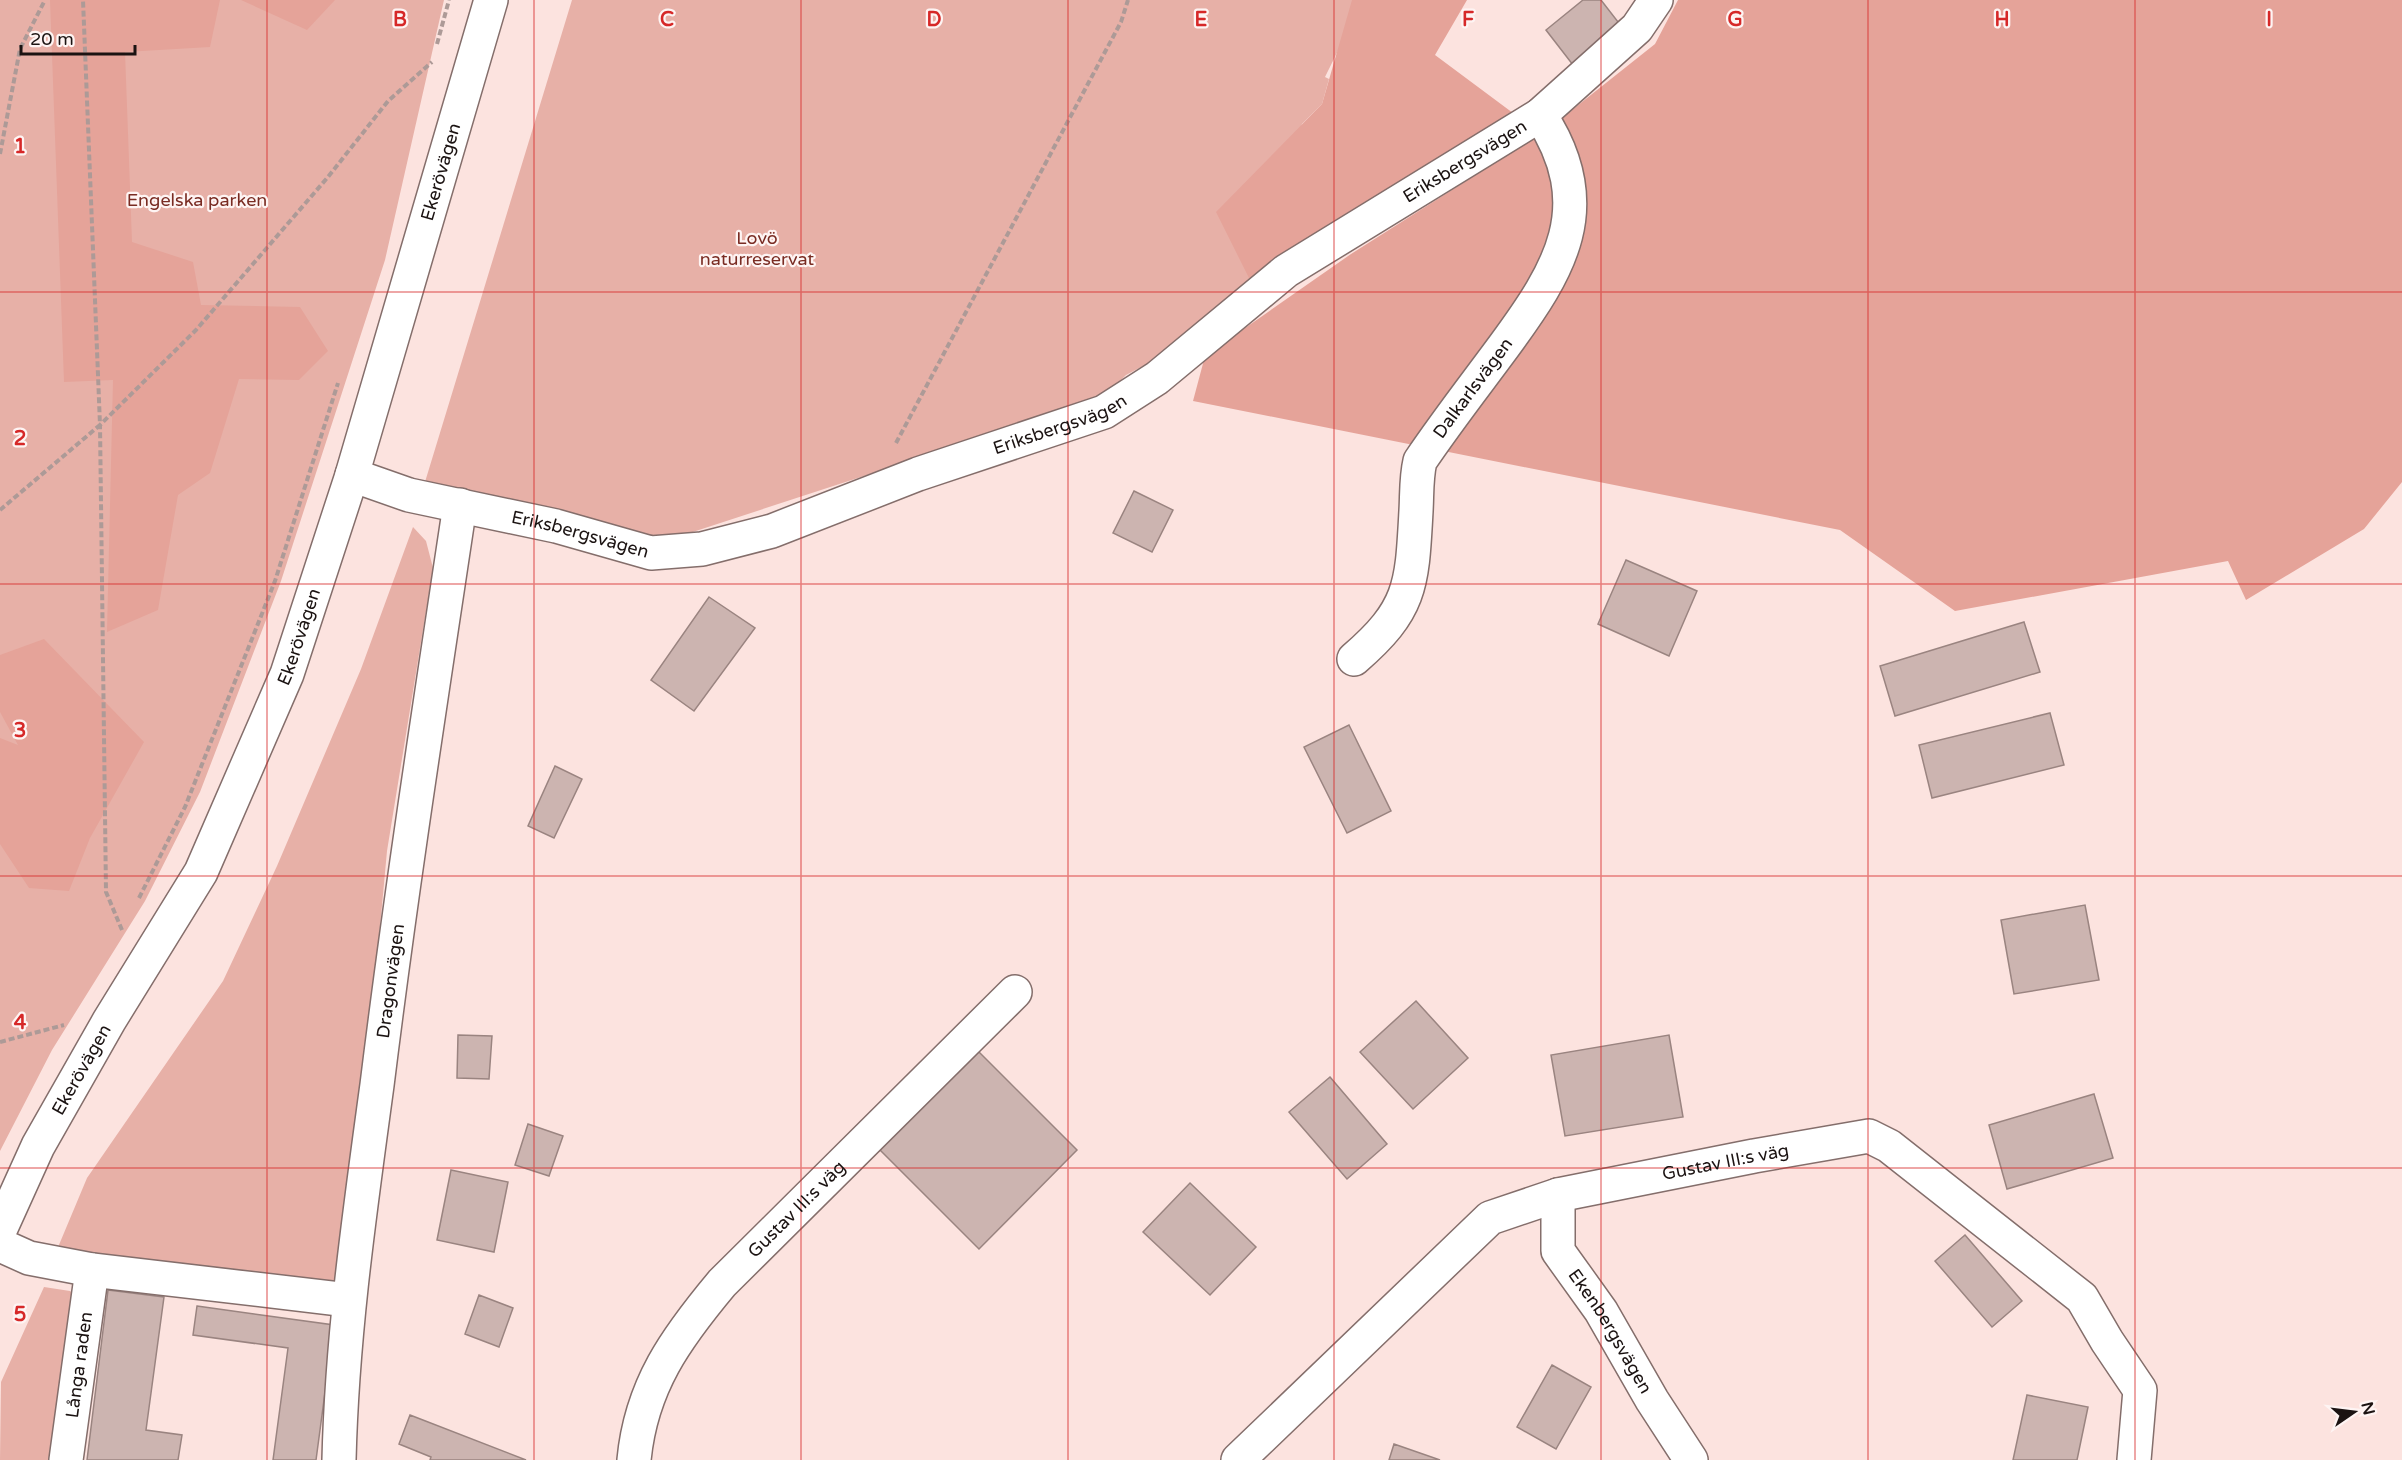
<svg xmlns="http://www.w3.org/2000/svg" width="2402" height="1460" viewBox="0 0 2402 1460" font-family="'Varela Round',sans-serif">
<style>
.green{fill:#e7b0a7}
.forest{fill:#e5a399}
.building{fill:#ccb4b0;stroke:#9a8480;stroke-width:1.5}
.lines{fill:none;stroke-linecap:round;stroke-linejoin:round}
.minor-casing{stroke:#846e6b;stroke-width:36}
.major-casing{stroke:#846e6b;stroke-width:36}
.path{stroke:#ad9a97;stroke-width:4;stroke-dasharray:6 3;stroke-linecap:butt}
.minor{stroke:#fff;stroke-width:33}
.major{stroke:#fff;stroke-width:33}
.grid{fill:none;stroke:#d62828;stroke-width:1.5;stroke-opacity:0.55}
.labels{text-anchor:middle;stroke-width:4.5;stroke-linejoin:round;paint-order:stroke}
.street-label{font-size:18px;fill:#1b1312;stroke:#fef4f3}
.park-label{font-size:18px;fill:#792b22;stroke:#fef4f3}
.grid-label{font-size:20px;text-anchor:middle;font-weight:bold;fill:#d62828;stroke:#fef4f3;stroke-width:4.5;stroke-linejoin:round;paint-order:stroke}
</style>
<rect width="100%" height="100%" fill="#fce3df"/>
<!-- green -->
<path class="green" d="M0 0H444L385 260 281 581 200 792 145 901 52 1050 0 1151Z
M572 0H1363L1325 77 1329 79 1322 104 1302 124 1250 280 1158 358 1126 375 1103 398 659 543 425 482Z
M413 527 426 541 433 568 387 851 361 1133 336 1289 56 1252 87 1178 223 981 277 866 361 669Z
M44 1287 70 1291 78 1298 54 1460H0L1 1382Z"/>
<!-- forest -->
<path class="forest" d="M50 0H220L210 47 125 52 132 242 193 262 201 305 300 307 328 351 299 380 239 379 210 473 178 495 158 610 107 632 113 380 64 382Z
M241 0H335L307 30Z
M1352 0H1467L1435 55 1517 116 1250 280 1216 212 1322 104Z
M1678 0H2402V482L2364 529 2246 600 2228 561 1955 611 1840 530 1193 401 1205 356 1351 254 1548 129 1655 44Z
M44 639 144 742 90 838 69 891 29 888 0 844V738L18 745 0 712V655Z"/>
<!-- building -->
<path class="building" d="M1583 0H1601L1622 27 1573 65 1546 30Z
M1134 491 1173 510 1152 552 1113 533Z
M1626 560 1697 591 1669 656 1598 624Z
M709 597 755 628 694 711 651 680Z
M2024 622 2040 672 1895 716 1880 666Z
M2050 713 2064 765 1932 798 1919 745Z
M1349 725 1391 811 1347 833 1304 747Z
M555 766 582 779 554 838 528 826Z
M2085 905 2099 980 2014 994 2001 920Z
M1416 1001 1468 1058 1413 1109 1360 1052Z
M458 1035 492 1036 489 1079 457 1078Z
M1669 1035 1683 1117 1565 1136 1551 1055Z
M971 1044 1077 1150 979 1249 873 1143Z
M1330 1077 1387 1144 1347 1179 1289 1112Z
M2094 1094 2113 1158 2007 1189 1989 1125Z
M528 1124 563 1136 549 1176 515 1165Z
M451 1170 508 1182 494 1252 437 1240Z
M1190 1183 1256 1247 1210 1295 1143 1232Z
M1965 1235 2022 1301 1992 1327 1935 1261Z
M108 1290 164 1297 146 1430 182 1435 178 1460H87Z
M479 1295 513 1308 499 1347 465 1334Z
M197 1306 334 1325 316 1460H273L288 1348 193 1335Z
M1552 1365 1591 1387 1556 1449 1517 1427Z
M2027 1395 2088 1407 2077 1460H2013Z
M410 1415 526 1460H430L431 1457 399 1444Z
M1394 1444 1440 1460H1389Z"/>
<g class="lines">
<!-- minor casing -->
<g class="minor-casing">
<g id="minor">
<path id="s1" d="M352 475 409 495 556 526 651 553 702 549 772 531 918 474 1104 412 1157 378 1286 271 1540 115 1637 28 1656 0"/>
<path id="s2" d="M1354 659C1412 609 1412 585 1416 511 1417 494 1416 478 1420 461 1447 421 1476 384 1504 346 1560 270 1600 206 1540 115"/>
<path id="s3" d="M1558 1195V1251L1601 1311 1652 1400 1691 1460"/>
<path d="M0 1245 29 1258 92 1270 348 1300"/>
<path id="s4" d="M66 1460 92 1270"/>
<path id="s5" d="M339 1460C342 1334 360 1210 377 1085 401 891 431 698 460 505"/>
<path id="s6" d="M634 1460C641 1386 676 1338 722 1283L1015 992"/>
<path id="s7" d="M1238 1460 1490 1218 1558 1195 1754 1156 1869 1136 1889 1146 2082 1298 2107 1341 2140 1390 2134 1460"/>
</g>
</g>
<!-- major casing -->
<g class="major-casing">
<g id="major">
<path id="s8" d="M0 1230 38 1146 109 1021 201 872 287 674 352 475 491 0"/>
</g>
</g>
<!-- path -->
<path class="path" d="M437 44 449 0
M0 154 20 49 45 0
M896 443 1121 22 1128 0
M0 510 100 425 83 0
M139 898 185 807 275 581 338 383
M122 930 106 892 100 425 196 330 328 177 388 101 432 62
M0 1042 64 1025"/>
<!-- minor -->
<use href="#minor" class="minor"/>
<!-- major -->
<use href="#major" class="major"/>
</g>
<!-- grid -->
<path class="grid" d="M267 0V1460M534 0V1460M801 0V1460M1068 0V1460M1334 0V1460M1601 0V1460M1868 0V1460M2135 0V1460M0 292H2402M0 584H2402M0 876H2402M0 1168H2402"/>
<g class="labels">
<!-- street labels -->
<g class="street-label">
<text dy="6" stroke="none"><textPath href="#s1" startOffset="1226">Eriksbergsvägen</textPath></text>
<text dy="6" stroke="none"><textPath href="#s8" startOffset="1152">Ekerövägen</textPath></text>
<text dy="6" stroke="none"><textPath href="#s2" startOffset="308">Dalkarlsvägen</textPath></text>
<text dy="6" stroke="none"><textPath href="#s1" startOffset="740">Eriksbergsvägen</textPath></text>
<text dy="6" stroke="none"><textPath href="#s1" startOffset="236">Eriksbergsvägen</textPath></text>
<text dy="6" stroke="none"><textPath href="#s8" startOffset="666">Ekerövägen</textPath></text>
<text dy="6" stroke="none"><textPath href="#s5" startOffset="482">Dragonvägen</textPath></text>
<text dy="6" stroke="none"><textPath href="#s8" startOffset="180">Ekerövägen</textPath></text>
<text dy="6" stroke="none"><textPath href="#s7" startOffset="592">Gustav III:s väg</textPath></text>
<text dy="6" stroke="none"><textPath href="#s6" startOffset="306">Gustav III:s väg</textPath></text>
<text dy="6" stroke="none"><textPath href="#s3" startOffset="152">Ekenbergsvägen</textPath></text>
<text dy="6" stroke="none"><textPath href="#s4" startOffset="96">Långa raden</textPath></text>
</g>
<!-- park labels -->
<g class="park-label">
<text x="197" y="206">Engelska parken</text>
<text x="757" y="244">Lovö<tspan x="757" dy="21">naturreservat</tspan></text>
</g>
</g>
<g class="grid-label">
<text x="400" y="26">B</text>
<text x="667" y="26">C</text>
<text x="934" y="26">D</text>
<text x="1201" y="26">E</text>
<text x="1468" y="26">F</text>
<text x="1735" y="26">G</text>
<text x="2002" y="26">H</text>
<text x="2269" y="26">I</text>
<text x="20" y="153">1</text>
<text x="20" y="445">2</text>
<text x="20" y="737">3</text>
<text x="20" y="1029">4</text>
<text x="20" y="1321">5</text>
</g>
<!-- north arrow -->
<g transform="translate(2354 1412) rotate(76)" stroke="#fef4f3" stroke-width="4.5" paint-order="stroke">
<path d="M0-4.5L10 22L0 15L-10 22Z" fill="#1b1312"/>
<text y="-9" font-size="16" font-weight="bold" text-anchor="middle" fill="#1b1312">N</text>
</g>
<!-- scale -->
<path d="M21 45v9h114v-9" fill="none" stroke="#1b1312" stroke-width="3"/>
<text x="30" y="45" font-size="18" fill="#1b1312" stroke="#fef4f3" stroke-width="4.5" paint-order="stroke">20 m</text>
</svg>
